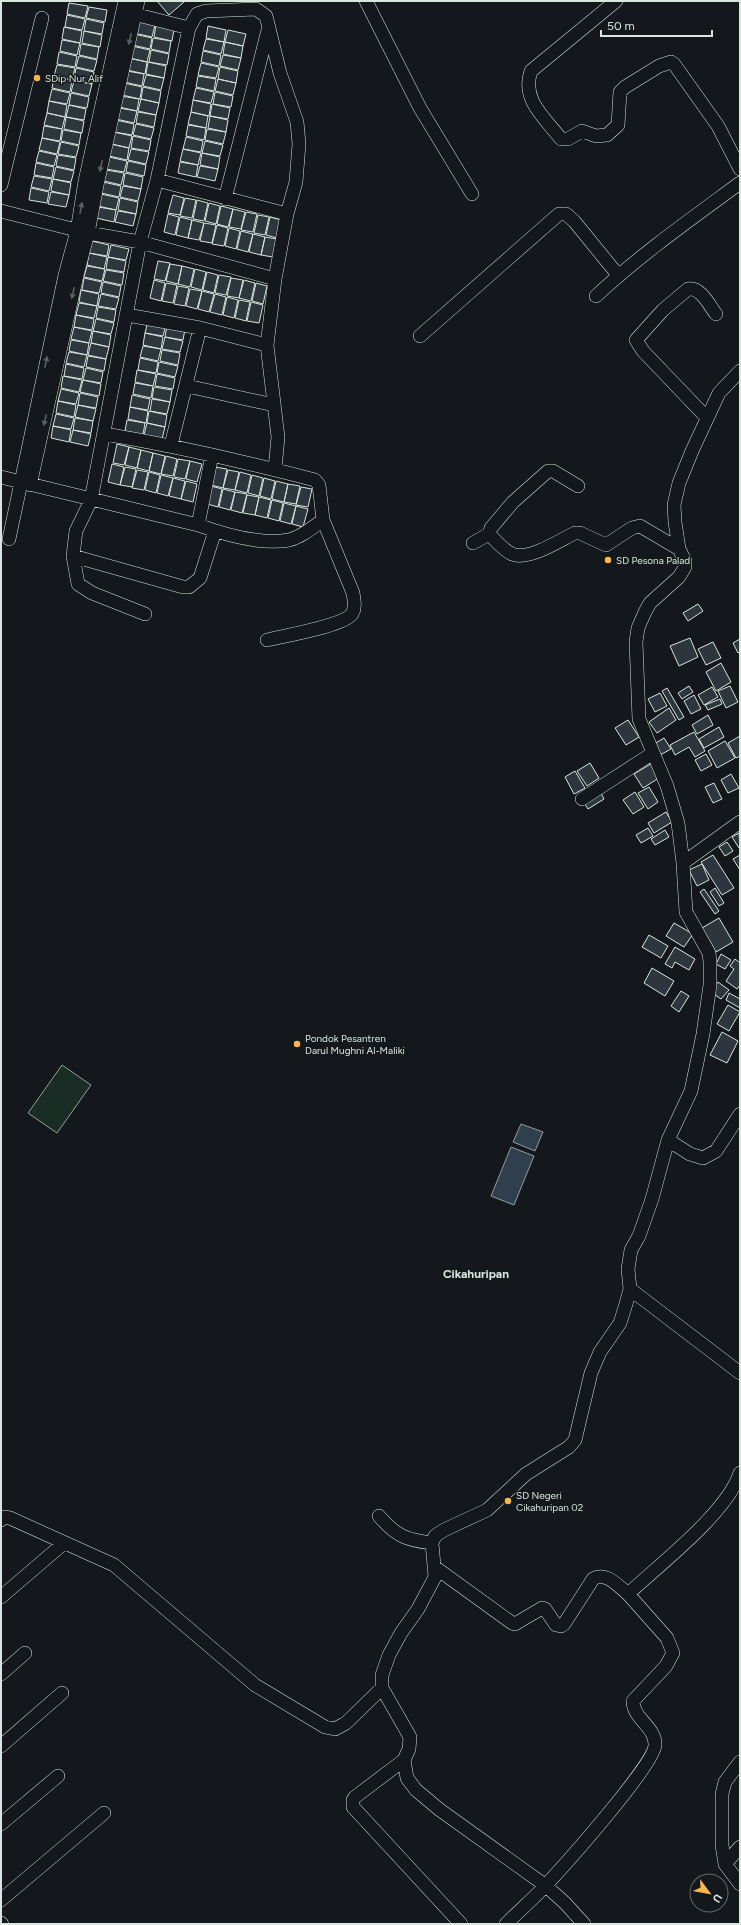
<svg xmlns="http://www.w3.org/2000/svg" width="741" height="1925" viewBox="0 0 741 1925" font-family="Figtree,sans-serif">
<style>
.green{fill:#1a2d24;stroke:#939e99}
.water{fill:#2f3f4d;stroke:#939e99}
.building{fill:#2c363c;stroke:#d8e6dc}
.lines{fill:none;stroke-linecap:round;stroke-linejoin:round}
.street-casing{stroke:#d8e6dc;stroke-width:14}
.street{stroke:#14181c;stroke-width:13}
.oneway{fill:#59605f}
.poi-dot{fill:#ffb74d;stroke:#14181c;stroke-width:1.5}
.labels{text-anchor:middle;stroke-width:3;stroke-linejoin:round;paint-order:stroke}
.poi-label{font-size:10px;fill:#d8e6dc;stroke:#14181c;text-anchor:start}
.quarter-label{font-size:12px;font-weight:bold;fill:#d8e6dc;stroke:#14181c}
</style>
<rect width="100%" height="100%" fill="#14181c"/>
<!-- green -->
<path class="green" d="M62 1065 91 1085 57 1133 28 1113Z"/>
<!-- water -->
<path class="water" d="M521 1124 543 1132 535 1151 513 1142Z
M511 1147 534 1156 514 1205 491 1196Z"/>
<!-- building -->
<path class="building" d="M157 1H185L169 15Z
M69 3 88 6 85 18 67 14Z
M89 7 107 10 105 22 86 18Z
M67 15 85 19 82 30 65 27Z
M86 19 104 23 102 34 84 31Z
M137 21 155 25 152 37 134 33Z
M156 25 174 29 172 41 154 37Z
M208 26 226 30 224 42 206 38Z
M64 27 82 31 80 43 62 39Z
M228 30 246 34 243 46 225 42Z
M84 31 102 35 100 47 82 43Z
M134 34 152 38 150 49 132 45Z
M153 38 171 41 169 53 151 49Z
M206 39 224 42 221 54 203 50Z
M62 40 80 43 77 55 60 51Z
M225 42 243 46 241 58 223 54Z
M81 44 99 47 97 59 79 55Z
M132 46 150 50 147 62 129 58Z
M151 50 169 54 167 65 149 62Z
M203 51 221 55 219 66 201 62Z
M59 52 77 56 75 67 57 64Z
M223 55 241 58 238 70 220 66Z
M79 56 97 60 94 71 76 67Z
M129 58 147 62 145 74 127 70Z
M148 62 166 66 164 78 146 74Z
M201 63 219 67 216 78 198 75Z
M57 65 75 68 72 80 54 76Z
M220 67 238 71 236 83 218 79Z
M76 68 94 72 92 84 74 80Z
M127 71 144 74 142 86 124 82Z
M146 75 164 78 161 90 143 86Z
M198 76 216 79 214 91 196 87Z
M54 77 72 80 70 92 52 88Z
M218 79 236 83 233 95 215 91Z
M74 81 92 84 89 96 71 92Z
M124 83 142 87 140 99 122 95Z
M143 87 161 91 159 103 141 99Z
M196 88 214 92 211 103 193 100Z
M52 89 70 93 67 104 49 101Z
M215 92 233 96 231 107 213 104Z
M71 93 89 97 87 108 69 105Z
M121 96 139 99 137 111 119 107Z
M141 99 159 103 156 115 138 111Z
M193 100 211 104 209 116 191 112Z
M49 101 67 105 65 117 47 113Z
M212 104 230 108 228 119 210 116Z
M69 105 86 109 84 120 66 117Z
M119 108 137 111 134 123 116 119Z
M138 112 156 115 154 127 136 123Z
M191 112 208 116 206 128 188 124Z
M47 113 65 117 62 129 44 125Z
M210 116 228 120 226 132 208 128Z
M66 117 84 121 82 133 64 129Z
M116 120 134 124 132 135 114 132Z
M136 124 154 128 151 139 133 135Z
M188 125 206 128 204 140 186 136Z
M44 126 62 129 60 141 42 138Z
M207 129 226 132 223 144 205 140Z
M63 130 81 133 79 145 61 141Z
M114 132 132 136 129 148 111 144Z
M133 136 151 140 149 151 131 148Z
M186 137 203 141 201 152 183 149Z
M42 138 60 142 57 154 39 150Z
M205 141 223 145 220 156 202 153Z
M61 142 79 146 76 157 58 154Z
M111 144 129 148 127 160 109 156Z
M131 149 149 152 146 164 128 160Z
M183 149 201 153 198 165 180 161Z
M39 151 57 155 54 166 36 162Z
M202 153 220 157 218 169 200 165Z
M58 155 76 158 74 170 56 166Z
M109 157 127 161 124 172 106 169Z
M128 161 146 165 144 176 126 172Z
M180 162 198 165 196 177 178 173Z
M36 163 54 167 52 178 34 175Z
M200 166 218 169 215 181 197 177Z
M56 167 74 171 71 182 53 179Z
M106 170 124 173 121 185 104 181Z
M125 173 143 177 141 189 123 185Z
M34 176 52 179 49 191 31 187Z
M53 179 71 183 69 195 51 191Z
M103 182 121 186 119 197 101 193Z
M123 186 141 189 138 201 120 197Z
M31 188 49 192 47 203 29 200Z
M51 192 69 195 66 207 48 204Z
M101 194 119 198 116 210 98 206Z
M173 195 184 198 180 215 168 213Z
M120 198 138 202 136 214 118 210Z
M185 198 196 200 192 218 180 216Z
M197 200 208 203 204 221 193 219Z
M209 203 220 206 216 224 205 221Z
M221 206 233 209 228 227 217 224Z
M98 207 116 210 114 222 96 218Z
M233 209 245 212 241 229 229 227Z
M118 211 136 214 133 226 115 222Z
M246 212 257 214 253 232 241 230Z
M168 214 179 217 175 235 164 232Z
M258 215 269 217 265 235 254 233Z
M180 217 192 220 188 238 176 235Z
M270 217 281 220 277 238 266 235Z
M192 220 204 223 199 240 188 238Z
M204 223 216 225 212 243 200 241Z
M217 225 228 228 224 246 212 244Z
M229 228 240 231 236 249 225 246Z
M241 231 253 234 248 252 237 249Z
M253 234 265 237 261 255 249 252Z
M265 237 277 239 273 257 261 255Z
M92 241 109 245 107 256 89 253Z
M111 245 129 249 126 260 108 257Z
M89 253 107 257 104 269 87 265Z
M108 257 126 261 124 272 106 269Z
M158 261 170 263 165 281 154 279Z
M170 264 182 266 178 284 166 281Z
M87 266 105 269 102 281 84 277Z
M182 266 194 269 190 287 178 284Z
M195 269 206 272 202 290 191 287Z
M106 270 124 273 122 285 103 281Z
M207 272 218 275 214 293 203 290Z
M219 275 231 277 226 295 215 293Z
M84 278 102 282 99 293 82 290Z
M231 278 243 280 239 298 227 296Z
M154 280 165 283 161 301 150 298Z
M244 280 255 283 251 301 239 298Z
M103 282 121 286 119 297 101 293Z
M166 283 177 285 173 303 162 301Z
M256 283 267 286 263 304 252 301Z
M178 286 189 288 185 306 174 304Z
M190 289 202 291 197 309 186 306Z
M81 290 99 294 97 306 79 302Z
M202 291 214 294 209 312 198 309Z
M101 294 119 298 116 309 98 306Z
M215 294 226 297 222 315 210 312Z
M227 297 238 300 234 318 223 315Z
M239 300 250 302 246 321 235 318Z
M251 302 263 305 259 323 247 321Z
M79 303 97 306 94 318 76 315Z
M98 307 116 310 114 322 96 318Z
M76 315 94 319 92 330 74 327Z
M96 319 114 323 111 334 93 331Z
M148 321 166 325 163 336 145 333Z
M167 325 185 329 183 340 165 337Z
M74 327 92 331 89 343 71 339Z
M93 331 111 335 109 347 91 343Z
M145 333 163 337 161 349 143 345Z
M165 337 183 341 180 352 162 349Z
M71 340 89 343 87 355 69 351Z
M91 343 109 347 106 359 88 355Z
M143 346 161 349 158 361 140 357Z
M162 350 180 353 178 365 160 361Z
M69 352 87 355 84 367 66 363Z
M88 356 106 359 104 371 86 367Z
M140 358 158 362 156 373 138 370Z
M159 362 178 366 175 377 157 373Z
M66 364 84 368 82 379 64 376Z
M86 368 103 372 101 383 83 380Z
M137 370 156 374 153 386 135 382Z
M157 374 175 378 173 389 155 386Z
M63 376 82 380 79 392 61 388Z
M83 380 101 384 99 396 80 392Z
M135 383 153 386 151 398 133 394Z
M154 387 172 390 170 402 152 398Z
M61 389 79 393 76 404 58 401Z
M80 393 98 397 96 408 78 405Z
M132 395 150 399 148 410 130 407Z
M152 399 170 402 167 414 150 411Z
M58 401 76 405 74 417 56 413Z
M78 405 96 409 93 421 75 417Z
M130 407 148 411 146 423 128 419Z
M149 411 167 415 165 427 147 423Z
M56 414 74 418 71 429 53 426Z
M75 418 93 421 91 433 73 430Z
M127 420 145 423 143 435 125 431Z
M147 423 165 427 162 439 144 435Z
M53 426 71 430 69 442 51 438Z
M73 430 91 434 88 446 70 442Z
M117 444 129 447 124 465 113 463Z
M129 447 141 450 137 468 125 465Z
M141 450 153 453 149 471 137 468Z
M153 453 165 456 161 474 149 471Z
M166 456 177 459 173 476 161 474Z
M178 459 190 461 185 479 174 477Z
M190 461 202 464 197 482 186 479Z
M112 464 124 467 120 485 108 482Z
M125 467 136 469 132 487 120 485Z
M215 467 227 469 223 488 211 485Z
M137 470 148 472 144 490 132 488Z
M228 470 239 472 235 490 223 488Z
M149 472 160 475 156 493 145 490Z
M240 472 251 475 247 493 235 490Z
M161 475 173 478 168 496 157 493Z
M252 475 263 478 259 496 248 493Z
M173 478 185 481 181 499 169 496Z
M264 478 275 481 271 499 260 496Z
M186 481 197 484 193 502 181 499Z
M276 481 288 484 284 502 272 499Z
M288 484 300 486 296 504 284 502Z
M211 486 222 489 218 507 207 504Z
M301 487 312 489 308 507 296 505Z
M223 489 235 492 230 510 219 507Z
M235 492 247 494 242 513 231 510Z
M247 495 259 497 255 515 243 513Z
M259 497 271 500 267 518 255 515Z
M272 500 283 503 279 521 268 518Z
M284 503 296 506 291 524 280 521Z
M296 506 308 509 303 527 292 524Z
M698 604 703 611 688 621 683 613Z
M690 638 698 657 679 666 670 646Z
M740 639V652L738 653 733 643Z
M713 642 721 658 706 665 698 649Z
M721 663 731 682 716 691 706 672Z
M689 686 693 692 682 699 678 693Z
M730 686 738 702 726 708 718 691Z
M712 687 718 697 704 705 698 695Z
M667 688 684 717 679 720 662 691Z
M660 693 667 706 655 712 648 699Z
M694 695 701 709 691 714 684 701Z
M720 699 722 704 708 710 705 705Z
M669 708 676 720 657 733 649 722Z
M708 715 713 725 697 734 692 725Z
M628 720 639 737 626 745 615 728Z
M719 727 724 737 704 748 699 739Z
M694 732 705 751 695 757 689 747 675 755 670 745Z
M740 736V756L736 758 728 743Z
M664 738 671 749 660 755 654 744Z
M725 741 735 758 717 768 708 751Z
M706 754 712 765 701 771 695 760Z
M654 762 662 776 643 788 634 774Z
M590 763 599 778 587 786 577 771Z
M575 771 585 788 574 794 565 777Z
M731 774 739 788 728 793 721 780Z
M714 783 722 799 713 803 705 787Z
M649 787 658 802 648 809 638 793Z
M600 791 604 799 588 809 583 801Z
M635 792 644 807 633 814 623 800Z
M666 812 672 822 654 833 648 823Z
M648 828 653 836 641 843 636 835Z
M665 830 669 837 655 845 651 839Z
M739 833 740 847 739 848 732 837Z
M727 842 733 851 725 856 719 847Z
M713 855 734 888 722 895 701 862Z
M740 855V870L733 859Z
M702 864 709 880 697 886 689 870Z
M715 888 724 903 719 906 710 892Z
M704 889 719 911 715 914 700 892Z
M719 918 733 942 716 952 702 928Z
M674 923 693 934 684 947 666 936Z
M649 935 668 946 661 958 642 947Z
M675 947 695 959 689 970 675 962 672 968 665 964Z
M721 954 731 960 725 969 716 964Z
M735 959 740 963V985L737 989 726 981 734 969 730 966Z
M652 968 674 981 665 996 644 983Z
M718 982 729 990 721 999 711 992Z
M681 991 689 996 679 1012 671 1006Z
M729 993 740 999V1008L726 1000Z
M728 1005 740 1012 729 1031 717 1024Z
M722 1032 738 1041 727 1063 710 1055Z"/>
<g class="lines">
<!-- street casing -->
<g class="street-casing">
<path id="street" d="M366 1 420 108 472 194
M616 1 531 71C521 100 545 118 561 139H568L582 131 596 136 607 135 618 125 620 92 625 87 659 66 671 62 674 64 718 126 740 169
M126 12 189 28
M157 180 287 214
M1 185 42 18
M225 199 268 30
M1 211 88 233 140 242 275 279
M596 296C641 254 691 219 740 183
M127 315 200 328 267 345
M420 336 559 214H566L574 221 618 275
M187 386 274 405
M707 418 643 351 636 340 663 310 688 289C701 287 709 305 716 314
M105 434C176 446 246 462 315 480L319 485 323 520 353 593C354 600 356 607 352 614 343 626 283 636 267 640
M171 445 200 328
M1 477 198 525C223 534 262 545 289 540 302 537 313 527 323 520
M30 485 77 275 88 233 97 185 138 1
M198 525 212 455
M215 531 200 578 189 587H183L73 556 76 531 91 500 140 242 157 180 189 28 197 14 206 11 256 9 266 16 280 73 297 122 299 144 296 182 287 214 275 279 267 345 278 437 275 469
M489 534 491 528 513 502 548 471H553L578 486
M9 539 65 275 77 231 85 181 125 1
M473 543 489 534C496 541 503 550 512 554 529 561 560 540 575 533H580L606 545 632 528 640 526 679 549
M73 556 78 584 92 593 145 614
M582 799 653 753
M683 863 740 822
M668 1140 690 1154 703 1158 716 1151 740 1114
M630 1289 740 1373
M379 1516C396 1536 406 1540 432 1543
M1 1520 4 1517 10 1518 114 1565 255 1685 325 1727 335 1729 346 1723 382 1688
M436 1568 512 1623 515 1624 542 1608 545 1609 556 1625 561 1626 564 1624 593 1579C606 1571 618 1586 628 1594 660 1564 727 1513 740 1473
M1 1597 64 1543
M1 1674 25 1653
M1 1746 62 1693
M404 1760 355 1797 353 1800V1807L461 1924
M740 1762 725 1782 722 1794V1845L725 1864 740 1884
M1 1824 58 1776
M725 1864 740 1847
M1 1900 104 1813
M1 1923 2 1924
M506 1924C519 1911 533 1899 545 1886 563 1867 655 1764 655 1745 656 1727 633 1719 633 1701L666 1666 673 1653 667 1638 628 1594
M584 1924 565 1903 546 1886 440 1810 416 1790 407 1778 404 1760 409 1749 410 1737 382 1688V1675L389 1655 401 1633 418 1609 435 1577 432 1543 435 1536 444 1530 487 1510 526 1474 569 1447 575 1440 591 1373 600 1352 620 1323 626 1304 630 1289 628 1269 631 1250 639 1236 652 1199 668 1140 691 1091 703 1034 710 985V962L709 953 686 912 683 863 678 823 667 786 639 719 636 642 638 628 645 612 650 603 679 577 685 567V561L679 549 675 522 674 505 679 483 692 451 719 393 740 371"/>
</g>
<!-- street -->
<use href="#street" class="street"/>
</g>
<!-- one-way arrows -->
<defs><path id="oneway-solid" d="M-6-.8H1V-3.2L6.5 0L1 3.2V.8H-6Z"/></defs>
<g class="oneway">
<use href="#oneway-solid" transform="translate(130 39) rotate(103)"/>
<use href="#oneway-solid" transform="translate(101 166) rotate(103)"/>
<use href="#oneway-solid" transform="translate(81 208) rotate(-80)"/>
<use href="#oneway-solid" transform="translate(73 293) rotate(103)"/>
<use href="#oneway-solid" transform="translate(46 362) rotate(-78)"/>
<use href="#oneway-solid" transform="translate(45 420) rotate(103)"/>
</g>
<!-- markers -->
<g class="poi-dot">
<circle cx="37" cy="78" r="4"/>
<circle cx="608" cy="560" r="4"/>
<circle cx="297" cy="1044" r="4"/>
<circle cx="508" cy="1501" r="4"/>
</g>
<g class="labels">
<!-- poi labels -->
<g class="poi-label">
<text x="45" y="82">SDip Nur Alif</text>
<text x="616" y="564">SD Pesona Palad</text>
<text x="305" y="1042">Pondok Pesantren<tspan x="305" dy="12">Darul Mughni Al-Maliki</tspan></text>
<text x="516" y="1499">SD Negeri<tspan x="516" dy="12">Cikahuripan 02</tspan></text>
</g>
<!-- quarter labels -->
<g class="quarter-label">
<text x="476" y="1278">Cikahuripan</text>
</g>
</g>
<!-- border -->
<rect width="741" height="1925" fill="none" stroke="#d8e6dc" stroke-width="4"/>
<!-- north arrow -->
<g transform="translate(709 1893) rotate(122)"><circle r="19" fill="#14181c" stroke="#626a69"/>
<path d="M0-3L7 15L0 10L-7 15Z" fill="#ffb74d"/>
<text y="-6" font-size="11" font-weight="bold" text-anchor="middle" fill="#d8e6dc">U</text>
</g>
<!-- scale -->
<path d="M601 30v6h111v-6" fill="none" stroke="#d8e6dc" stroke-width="2"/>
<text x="607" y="30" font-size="12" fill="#d8e6dc" stroke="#14181c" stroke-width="3" paint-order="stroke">50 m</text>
</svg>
